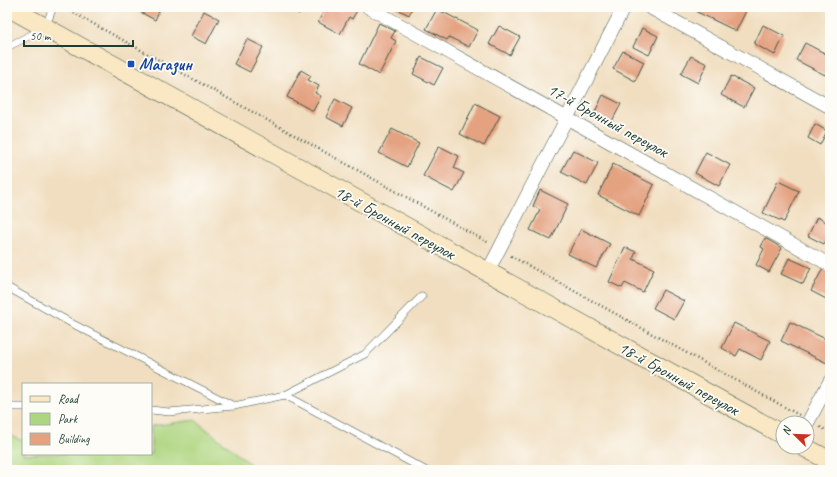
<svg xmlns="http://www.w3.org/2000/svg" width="837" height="477" viewBox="0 0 837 477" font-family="Caveat,sans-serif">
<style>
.green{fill:#aed580;stroke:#66895a}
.building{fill:#e4a281}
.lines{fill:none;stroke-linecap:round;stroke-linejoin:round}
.lane-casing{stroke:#3e5549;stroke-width:8}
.street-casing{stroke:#3e5549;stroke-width:14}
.secondary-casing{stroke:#3e5549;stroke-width:20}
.path{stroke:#3e5549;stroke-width:2.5;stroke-dasharray:1 3;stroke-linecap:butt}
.lane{stroke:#fff;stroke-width:7}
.street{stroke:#fff;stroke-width:13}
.secondary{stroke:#fae7c3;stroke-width:19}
.transit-dot{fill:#1a4fb4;stroke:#fdfcf7;stroke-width:1.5}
.labels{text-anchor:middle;stroke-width:3.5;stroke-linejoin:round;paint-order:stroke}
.transit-label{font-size:17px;font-weight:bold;fill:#164399;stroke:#fdfcf7;text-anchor:start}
.street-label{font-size:17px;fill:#1f3d34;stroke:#fdfcf7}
</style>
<rect width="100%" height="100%" fill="#fdfcf7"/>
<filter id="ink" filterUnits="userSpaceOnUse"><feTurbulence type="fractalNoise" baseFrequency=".025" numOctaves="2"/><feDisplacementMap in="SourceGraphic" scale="8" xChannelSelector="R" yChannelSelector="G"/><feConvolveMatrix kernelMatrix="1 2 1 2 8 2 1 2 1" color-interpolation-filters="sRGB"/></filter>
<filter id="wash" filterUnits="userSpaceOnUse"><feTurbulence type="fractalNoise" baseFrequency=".012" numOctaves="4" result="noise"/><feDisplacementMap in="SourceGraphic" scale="16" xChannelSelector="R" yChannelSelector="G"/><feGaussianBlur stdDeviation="0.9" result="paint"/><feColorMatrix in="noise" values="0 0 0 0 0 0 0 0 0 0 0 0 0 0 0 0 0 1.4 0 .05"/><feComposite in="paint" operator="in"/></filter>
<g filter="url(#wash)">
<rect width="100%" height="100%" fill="#f1dec0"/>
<!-- green -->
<path class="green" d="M195 420 258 470H7V434L23 441V454H151V426Z"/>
<g id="blocks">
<!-- building -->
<path class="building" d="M131 7H161L155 20Z
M289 7H303L299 14Z
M326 7H333L341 11 344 7 358 9 352 19 349 17 340 34 318 22Z
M393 7H413L409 15Z
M699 7H748L736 31 697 12Z
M437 9 478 30 469 47 449 37 447 40 426 29Z
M204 11 219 19 206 44 191 36Z
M379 23 395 31 391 38 396 41 379 75 359 64Z
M763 25 784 36 775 55 754 44Z
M499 26 520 37 510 55 489 44Z
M642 28 658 36 649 55 633 47Z
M247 39 263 47 250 72 234 64Z
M805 43 830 56V66L825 75 796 60Z
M623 51 644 62 635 81 613 69Z
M691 56 707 64 698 83 681 74Z
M421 57 443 68 434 85 413 74Z
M301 70 311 76 308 80 319 86 315 93 321 96 313 111 287 97Z
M731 76 754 88 744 107 721 95Z
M603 95 621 104 611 123 594 114Z
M335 99 352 108 343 126 326 117Z
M475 103 500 116 484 146 460 134Z
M815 124 827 131 820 145 808 138Z
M392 129 419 143 407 167 379 153Z
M439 146 459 156 454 168 464 173 454 192 423 176Z
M573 150 598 163 587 185 561 172Z
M706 152 730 165 719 186 695 173Z
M613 164 654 185 639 216 598 195Z
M778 181 799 191 784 222 763 213Z
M540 190 568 204 551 240 530 230 540 210 533 206Z
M817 217 830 224V234L824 244 808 236Z
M581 229 610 244 596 268 568 254Z
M765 238 782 248 769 272 756 265 764 249 761 247Z
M625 247 636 252 633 259 654 269 643 292 625 283 622 288 609 282Z
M789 258 811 268 803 284 781 274Z
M823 268 830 272V301L811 291Z
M663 290 684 301 674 319 653 308Z
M790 322 830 341V357L827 363 781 341Z
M734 323 770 341 761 360 740 349 736 356 722 348Z"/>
</g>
</g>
<g filter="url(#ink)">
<use href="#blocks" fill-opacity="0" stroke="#3e5549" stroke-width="1"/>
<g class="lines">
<!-- lane casing -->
<g class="lane-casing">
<path id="lane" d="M7 47 45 28 53 7
M7 287 73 324 234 406
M285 395 425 470
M7 407H23
M151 410 169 412 234 406 285 395 365 354 422 296"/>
</g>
<!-- street casing -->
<g class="street-casing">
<path id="street" d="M368 7 830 265
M649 7 830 107
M487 273 624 7
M807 424 830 381"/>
</g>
<!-- secondary casing -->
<g class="secondary-casing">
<path id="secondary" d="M8 7 783 435
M804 447 830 461"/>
</g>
<!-- path -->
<path class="path" d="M63 7 489 243
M511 256 799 415
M820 427 830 432"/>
<!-- lane -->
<use href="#lane" class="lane"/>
<!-- street -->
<use href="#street" class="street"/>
<!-- secondary -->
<use href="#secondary" class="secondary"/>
</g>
</g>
<!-- markers -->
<rect class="transit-dot" x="127" y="60" width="8" height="8" rx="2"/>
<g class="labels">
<!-- transit labels -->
<g class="transit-label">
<text x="139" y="70">Магазин</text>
</g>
<!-- street labels -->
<g class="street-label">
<text transform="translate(608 120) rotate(29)" y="6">17-й Бронный переулок</text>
<text transform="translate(395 222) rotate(29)" y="6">18-й Бронный переулок</text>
<text transform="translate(679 378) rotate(29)" y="6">18-й Бронный переулок</text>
</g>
</g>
<!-- margin -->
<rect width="837" height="477" fill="none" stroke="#fdfcf7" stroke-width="24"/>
<!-- legend -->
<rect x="22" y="383" width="130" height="72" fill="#fdfcf7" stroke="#a4b0a9"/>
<rect x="30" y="396" width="20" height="6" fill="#fae7c3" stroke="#a4b0a9"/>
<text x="58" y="403" font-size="12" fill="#1f3d34">Road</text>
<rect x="30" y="413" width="20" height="12" fill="#aed580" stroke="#a4b0a9"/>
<text x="58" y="423" font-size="12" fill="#1f3d34">Park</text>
<rect x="30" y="433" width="20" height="12" fill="#e4a281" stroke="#a4b0a9"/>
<text x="58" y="443" font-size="12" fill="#1f3d34">Building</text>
<!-- north arrow -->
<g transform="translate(795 435) rotate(293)"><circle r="19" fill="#fdfcf7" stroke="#a4b0a9"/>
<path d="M0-3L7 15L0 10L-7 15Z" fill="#c8321e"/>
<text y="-6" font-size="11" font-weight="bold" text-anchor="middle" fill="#1f3d34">N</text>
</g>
<!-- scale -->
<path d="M24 40v6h109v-6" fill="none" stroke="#1f3d34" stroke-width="2"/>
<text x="30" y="40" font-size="12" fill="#1f3d34" stroke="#fdfcf7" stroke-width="3" paint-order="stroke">50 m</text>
</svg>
